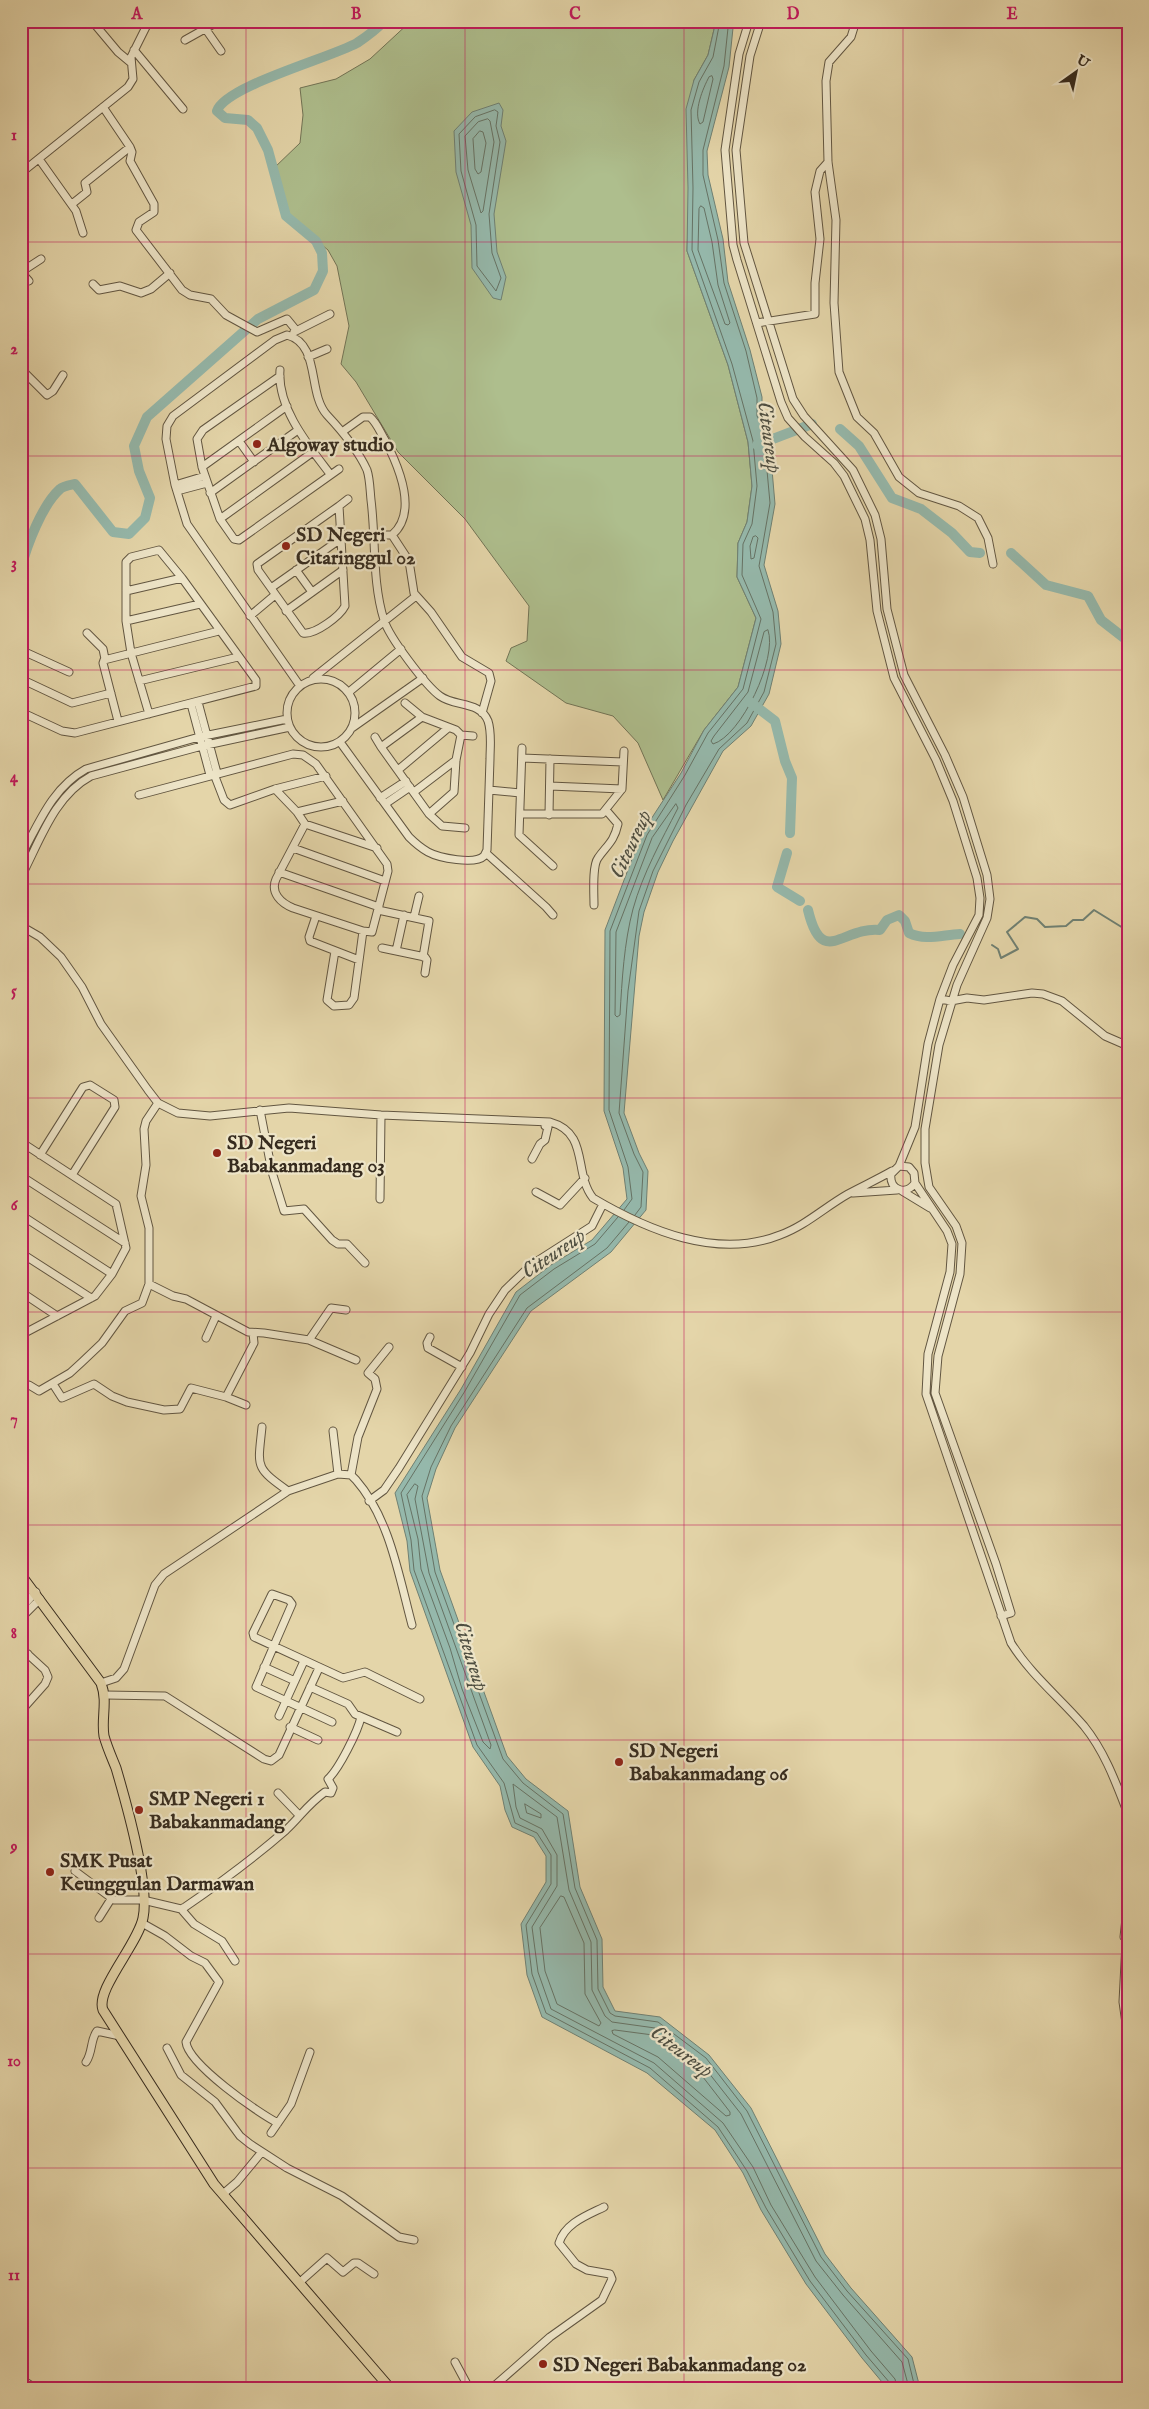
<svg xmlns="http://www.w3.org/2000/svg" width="1149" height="2409" viewBox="0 0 1149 2409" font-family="'IM FELL English',serif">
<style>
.green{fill:#aebe8d;stroke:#727456}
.water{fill:#95b8ab;stroke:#6f8073}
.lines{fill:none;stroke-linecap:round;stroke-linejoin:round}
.shore{stroke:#667264;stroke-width:1}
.stream{stroke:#6f8073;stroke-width:2}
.river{stroke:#95b8ab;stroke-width:10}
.minor-casing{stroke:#625641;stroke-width:9}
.major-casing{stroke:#362b1e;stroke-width:11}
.minor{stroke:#ede4c7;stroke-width:7}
.major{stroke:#e4d5a9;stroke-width:9}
.grid{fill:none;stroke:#c2185b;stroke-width:1;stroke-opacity:0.55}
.poi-dot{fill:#8f2418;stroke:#ede4c7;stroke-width:2}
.labels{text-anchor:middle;stroke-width:4.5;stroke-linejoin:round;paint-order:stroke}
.poi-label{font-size:20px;font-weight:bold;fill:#362b1e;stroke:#ede4c7;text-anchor:start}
.water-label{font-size:21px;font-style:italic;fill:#4e4e41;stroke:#ede4c7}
.neatline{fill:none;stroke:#c2185b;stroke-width:2}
.grid-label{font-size:16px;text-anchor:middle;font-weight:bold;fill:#c2185b}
</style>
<rect width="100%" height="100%" fill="#e4d5a9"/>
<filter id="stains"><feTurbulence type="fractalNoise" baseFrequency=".004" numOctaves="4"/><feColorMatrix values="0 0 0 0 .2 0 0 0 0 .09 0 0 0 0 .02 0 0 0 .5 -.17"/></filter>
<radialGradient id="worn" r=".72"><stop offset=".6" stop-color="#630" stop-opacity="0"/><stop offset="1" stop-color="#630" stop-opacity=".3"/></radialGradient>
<!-- green -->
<path class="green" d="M411 21H716L708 55 694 80 687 251 728 365 748 442 752 486 747 522 738 543 737 577 756 618 738 687 704 730 663 800 638 743 613 716 566 703 506 661 511 648 527 641 529 606 465 519 398 452 356 382 341 364 349 326 337 266 328 250 286 216 273 169 300 143 303 115 300 88 336 79 370 59Z"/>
<!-- water -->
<path class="water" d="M716 21H736L733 28 729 67 707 151 708 175 723 239 728 282 750 350 762 397V415L768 424 775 504 764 565 778 611 781 644 769 694 751 726 723 751 673 841 658 872 644 912 639 936 624 1113 639 1153 648 1171 646 1210 611 1252 531 1311 455 1428 436 1469 427 1498 440 1570 507 1756 526 1779 568 1811 580 1887 602 1939 603 1987 615 2011 660 2017 709 2055 751 2108 825 2254 851 2288 912 2357 920 2388H887L862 2358 806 2284 761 2210 743 2173 715 2130 647 2073 542 2017 527 1975 521 1924 546 1882V1856L534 1837 512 1827 505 1810 500 1786 473 1747 410 1571 407 1541 395 1493 461 1389 516 1292 551 1265 592 1240 627 1199 623 1168 604 1111 605 930 642 833 681 773 704 730 738 687 756 618 737 577 738 543 747 522 752 486 748 442 728 365 687 251 688 188 686 109 694 80 708 55Z
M499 103 503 110 501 126 506 141 494 214 497 252 506 277 501 300 493 298 472 268 471 225 456 172 454 131 472 112Z"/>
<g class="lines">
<!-- shore -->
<path class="shore" d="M712 76 713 79 703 122 700 124C693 112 703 88 709 77Z
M495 110 498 112 496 126 500 142 489 214 492 253 501 278 496 291 477 266 476 225 461 171 459 134 475 117Z
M488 119 490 121 494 142 483 211 481 213 468 170 465 136 478 122Z
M480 131 483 132 486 143 481 172 478 174 475 169 473 139Z
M701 206 704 208 712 242 718 285 730 323 728 325 725 324 698 250 699 209Z
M756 536 758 538 754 558 751 559 750 546 753 537Z
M768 630C778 658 741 736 713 744L711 741 714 736 748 692 764 632Z
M676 804 678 808C661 841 643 873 633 909 624 943 622 980 620 1015L617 1017 615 1015 616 932 652 838Z
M624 1210 632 1199 628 1167 609 1110 610 931 647 835 685 775 708 733 743 689 761 619 742 575 743 544 752 524 757 486 753 441 732 364 692 250 693 188 691 110 699 82 713 57 720 21
M635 1215 641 1207 643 1172 634 1154 619 1113 628 991 639 911 653 871 686 805 719 749 747 723 764 692 776 644 773 612 759 566 770 503 763 427 757 416V398L746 351 724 283 718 240 703 175V150L724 66 728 28 730 21
M618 1217 595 1244 554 1269 520 1295 465 1391 401 1493 411 1540 414 1570 477 1745 504 1783 515 1823 537 1833 551 1855V1884L526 1925 532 1974 546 2013 650 2068 718 2127 747 2171 766 2208 810 2281 866 2355 890 2383 891 2388
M629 1222 607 1248 527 1308 451 1426 431 1467 422 1496 435 1572 503 1759 523 1783 563 1814 575 1888 597 1940 598 1989 610 2013 615 2016 658 2022 706 2058 747 2111 821 2257 847 2291 908 2359 915 2388
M415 1484 418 1486 415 1499 429 1573 491 1745 490 1749 483 1742 462 1689 450 1648 421 1569 418 1539 407 1495Z
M525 1804 541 1814V1818L527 1813Z
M561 1896 564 1897 584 1943 585 1994 601 2023 599 2026 557 2004 545 1971 540 1928Z
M615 2030 653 2035 696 2068 730 2112V2115L726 2116 658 2057 613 2034 612 2031Z
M897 2388 895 2379 871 2351 815 2277 771 2205 753 2167 723 2123 654 2063 551 2009 538 1972 532 1927 557 1886V1855L542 1829 520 1818 516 1807 513 1784 557 1817 569 1890 591 1942 592 1990 605 2016 612 2022 655 2028 701 2063 741 2114 816 2261 843 2295 902 2362 909 2388"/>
<!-- stream -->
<path class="stream" d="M992 945 998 949 1001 958 1018 949 1007 932 1025 917 1037 919 1045 927 1066 926 1073 920H1083L1094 910 1128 931"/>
<!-- river -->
<path class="river" d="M840 429 859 446 892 498 921 509 952 533 970 552 980 553
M757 445 812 424
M1011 553 1046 585 1088 596 1101 620 1128 641
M21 568C27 545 42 505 60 489 63 486 70 485 75 484L113 532 129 534 145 518 150 498 139 471 134 446 147 417 258 319 314 290 323 271 322 253 316 241 286 216 268 150 257 128 248 120 225 118 217 111C225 86 330 58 357 43 366 37 376 30 384 21
M750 702 775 721 785 761 792 778 790 833
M787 853 777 887 800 901
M808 910C822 969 843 926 880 930L887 920 899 915 905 921 909 933C925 941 942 935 960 934"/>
<!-- minor casing -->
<g class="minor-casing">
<path id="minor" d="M92 21 118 52 130 62
M200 21 221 51
M749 21 739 54 725 150 733 245 737 260 781 402 788 418 805 437 834 463 844 476 865 519 870 540 877 611 894 678 936 760 953 801 977 878 980 898 979 915 953 965 940 999 928 1044 915 1127 899 1166 891 1174C889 1190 906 1196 915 1183L914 1173 909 1167 899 1166
M761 21 750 56 736 150 744 243 793 399 804 416 853 470 875 515 881 539 887 609 904 675 945 755 963 797 987 875 990 899 987 918 957 985 939 1045 925 1129V1163L929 1187 956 1226 962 1243 960 1274 938 1356 935 1393 996 1564 1011 1613 1001 1616
M856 21 851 37 829 62 826 81 828 162 836 220 834 303 839 372 857 417 874 433 899 477 919 493 959 506 978 518 988 538 993 564
M185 40 219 21
M134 50 183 109
M103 107 130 147 132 152 130 161 154 204V212L139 222 136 230 182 290 190 295 211 299 226 315 257 332 287 319 296 330
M39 159 76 211 83 233
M21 173 128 87 133 79 131 57 149 21
M72 204 87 192 85 183 130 147
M21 272 41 259
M21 272 29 281
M93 284 99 290 120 286 141 293 151 289 170 273
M757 323 815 314V283L820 239 815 192 820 171 828 162
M294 332 330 314
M308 357 327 349
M21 369 47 395 53 391 63 375
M280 370C277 408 309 446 330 474
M280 376 203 430 197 439 202 467 220 519 234 539 239 540 339 469
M342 432 363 417H370C377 423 380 432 385 440 398 465 419 512 392 535H374
M239 441 254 462
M202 467 287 406
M175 485 205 476
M177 491 207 483
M210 493 298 430
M339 506 257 564 258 570 303 633C315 635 340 616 345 606L339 506 348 499
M220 519 313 452
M392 535 409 561 414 593 431 612 462 657 489 673 491 681 482 713
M296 570 312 592
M271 588 342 538
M126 591 182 578
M286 611 343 570
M250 616 275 595
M126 621 200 604
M87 633 103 649 105 659
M21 654 25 652 69 672
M313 678 416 596
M287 713a34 34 0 1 1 68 0a34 34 0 1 1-68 0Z
M21 679 72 703 111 693
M139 681 238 657
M300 686 187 524 175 485 166 439 167 426 173 416 275 340 287 335C321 344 307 393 327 415 342 431 358 450 367 470 370 479 370 491 371 500 376 539 372 582 384 620 389 637 426 686 440 696 455 707 480 701 488 721 492 733 490 747 490 759 489 789 488 819 487 850L484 856C475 865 439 858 428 852 421 848 415 843 409 837L340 742
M349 692 401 649
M198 702 217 773
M405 703 422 717 456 730 461 735 456 760 454 792 429 814 381 747 422 717
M191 704 210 775
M21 712 62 731 75 733 256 686V680L182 578 159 550 131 557 126 562V621L131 653 149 714
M118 721 103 663 104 660 219 631
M352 728 423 678
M461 735 473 736
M375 737 381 747
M522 748 519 835 553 866
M522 758 623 762
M398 770 448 728
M214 774 224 800 230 805 275 789 326 776
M550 786 622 789
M489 790 520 793
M414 792 456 760
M139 795 293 754 303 755 316 764 387 864 388 871 372 932 363 931 293 908C281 903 270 893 276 879L305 824 297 812 275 789
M380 798 406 781
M385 804 410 787
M297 812 343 801
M429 814 442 826 465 828
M520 814H602L622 789 624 751
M549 815 550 759
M305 824 377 848
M293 848 385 881
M486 853 546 907 553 915
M21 856C39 823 52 788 86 769L199 737 287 719
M279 872 379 907
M21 877C40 841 54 796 91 776L202 746 290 727
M594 905C594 894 592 866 598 858 607 845 614 842 618 824L606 810
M378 910 429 921 423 957
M316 916 309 937 310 941 359 960
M414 917 419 896
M21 926 40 937 61 957 82 987 101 1024 148 1090 158 1103 178 1113 210 1116 289 1108 381 1115 550 1122C590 1133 573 1173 593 1198 647 1230 717 1260 780 1235 805 1226 825 1207 848 1194 863 1186 878 1179 892 1171
M382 948 425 957 427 960 425 973
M335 951 327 1000 334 1006 349 1005 354 998 363 931
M396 951 404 915
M940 999 951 1001 967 998 984 1000 1032 993 1043 994 1062 1001 1105 1036 1128 1046
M158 1103 146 1121 144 1129 146 1165 141 1196 149 1228V1284L173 1296 186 1299 248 1332 264 1333 309 1340 331 1308 346 1310
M260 1110 272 1172 284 1211 304 1209 332 1240 338 1244H347L365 1263
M21 1142 116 1204 126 1248 112 1274 95 1296 21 1335
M40 1155 83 1087 90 1085 114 1100 115 1107 72 1175
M532 1159 540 1144 545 1140 548 1127 545 1126V1122
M21 1176 125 1243
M915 1183 947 1231 952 1244 950 1272 928 1354 926 1394 1011 1643C1031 1675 1059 1697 1084 1726 1105 1752 1116 1783 1128 1814
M902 1191 930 1208
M536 1192 560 1205 585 1178
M853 1193 897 1190
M380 1199 381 1115
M21 1215 112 1274
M21 1253 91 1298
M21 1292 57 1316
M430 1337 427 1343 428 1348 462 1367
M206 1338 216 1316
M309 1340 356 1360
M53 1384 62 1398 94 1384 112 1396 127 1402 164 1410 180 1409 191 1388 226 1397 246 1405
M21 1385H29L39 1391 70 1373 82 1362 102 1343 125 1311 142 1303 149 1284
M226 1397 254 1343 253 1333
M262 1427C258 1467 254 1467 288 1491
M333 1431 338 1474
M351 1475 358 1437 377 1389 375 1379 368 1373 389 1347
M369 1501 384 1490 399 1468 470 1353 489 1314 505 1290 531 1265 592 1226 603 1204
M21 1608 36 1592
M21 1618 40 1599
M21 1648 45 1670 48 1677 45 1684 21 1711
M21 1661 28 1654
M264 1667 295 1681
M101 1683 116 1678 124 1669 155 1585 164 1574 288 1491 338 1474 351 1475 356 1480C390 1519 399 1577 412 1625
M310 1687 348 1704 355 1714 397 1732
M105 1695 165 1696 264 1759 271 1761 279 1755 319 1668
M279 1716 304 1661
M332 1722 256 1687 292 1604 289 1600 272 1594 253 1633 254 1637 343 1678 365 1672 420 1699
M290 1727 318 1740
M278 1793 299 1815
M75 1871 114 1900H143L181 1909 185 1907C220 1883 254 1858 286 1830 301 1816 307 1805 325 1792L331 1793 333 1788 328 1779C339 1769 358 1731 361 1717
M181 1909 194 1924 222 1941 235 1961
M99 1918 111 1899
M142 1923 165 1936 191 1956 205 1963 219 1982 186 2042C188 2064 258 2113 278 2123
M1124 1937 1128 1900
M1126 1943 1123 2002 1128 2038
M167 2048 181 2075 215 2102 240 2136 250 2144 287 2168 342 2196 399 2237 414 2240
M86 2062C93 2052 90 2040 97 2031L120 2036
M271 2133 291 2104 310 2052
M223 2194 237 2182 261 2153
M300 2282 327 2258 343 2272 354 2263H358L374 2274
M455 2362 469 2388
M21 2379 35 2388
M492 2388 550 2337 602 2300 612 2279 610 2274 587 2270 576 2264 559 2243C565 2223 588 2215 604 2207"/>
</g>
<!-- major casing -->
<g class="major-casing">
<path id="major" d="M21 1575 101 1683C108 1702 101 1718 104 1736 107 1747 112 1758 116 1768 126 1802 150 1886 143 1918 138 1944 95 1990 103 2010L214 2184 390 2388"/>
</g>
<!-- minor -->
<use href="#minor" class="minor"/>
<!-- major -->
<use href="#major" class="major"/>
</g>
<!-- grid -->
<path class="grid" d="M246 21V2388M465 21V2388M684 21V2388M903 21V2388M21 242H1128M21 456H1128M21 670H1128M21 884H1128M21 1098H1128M21 1312H1128M21 1525H1128M21 1740H1128M21 1954H1128M21 2168H1128"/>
<!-- markers -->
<g class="poi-dot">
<circle cx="257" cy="444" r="5"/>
<circle cx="286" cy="546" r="5"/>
<circle cx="217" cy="1153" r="5"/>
<circle cx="619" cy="1762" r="5"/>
<circle cx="139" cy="1810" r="5"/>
<circle cx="50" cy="1872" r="5"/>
<circle cx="543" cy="2364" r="5"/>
</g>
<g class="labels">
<!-- poi labels -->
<g class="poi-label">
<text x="267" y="451">Algoway studio</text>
<text x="296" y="541">SD Negeri<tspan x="296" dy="23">Citaringgul 02</tspan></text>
<text x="227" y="1149">SD Negeri<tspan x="227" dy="23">Babakanmadang 03</tspan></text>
<text x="629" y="1757">SD Negeri<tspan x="629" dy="23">Babakanmadang 06</tspan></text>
<text x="149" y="1805">SMP Negeri 1<tspan x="149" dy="23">Babakanmadang</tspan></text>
<text x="60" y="1867">SMK Pusat<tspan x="60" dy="23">Keunggulan Darmawan</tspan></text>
<text x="553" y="2371">SD Negeri Babakanmadang 02</text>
</g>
<!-- water labels -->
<g class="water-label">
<text transform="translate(770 437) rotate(82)" y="7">Citeureup</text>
<text transform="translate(630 844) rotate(-65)" y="7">Citeureup</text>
<text transform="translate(553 1253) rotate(-34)" y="7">Citeureup</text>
<text transform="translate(472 1656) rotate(73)" y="7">Citeureup</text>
<text transform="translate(682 2051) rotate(37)" y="7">Citeureup</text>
</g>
</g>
<!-- margin -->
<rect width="1149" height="2409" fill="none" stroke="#e4d5a9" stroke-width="55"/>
<!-- north arrow -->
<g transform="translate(1076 72) rotate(33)" stroke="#ede4c7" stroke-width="4" paint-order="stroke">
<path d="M0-4L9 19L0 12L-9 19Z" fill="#362b1e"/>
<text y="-8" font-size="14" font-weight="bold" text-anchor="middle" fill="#362b1e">U</text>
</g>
<rect x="28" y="28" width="1094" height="2354" class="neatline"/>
<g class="grid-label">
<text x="137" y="19">A</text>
<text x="356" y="19">B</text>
<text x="575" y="19">C</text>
<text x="793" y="19">D</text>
<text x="1012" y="19">E</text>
<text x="14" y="140">1</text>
<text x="14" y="354">2</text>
<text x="14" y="568">3</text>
<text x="14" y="782">4</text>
<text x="14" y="996">5</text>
<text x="14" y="1210">6</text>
<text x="14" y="1424">7</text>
<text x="14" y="1638">8</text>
<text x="14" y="1852">9</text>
<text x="14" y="2066">10</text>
<text x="14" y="2280">11</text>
</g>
<rect width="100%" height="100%" filter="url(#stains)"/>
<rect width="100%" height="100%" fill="url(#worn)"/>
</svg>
